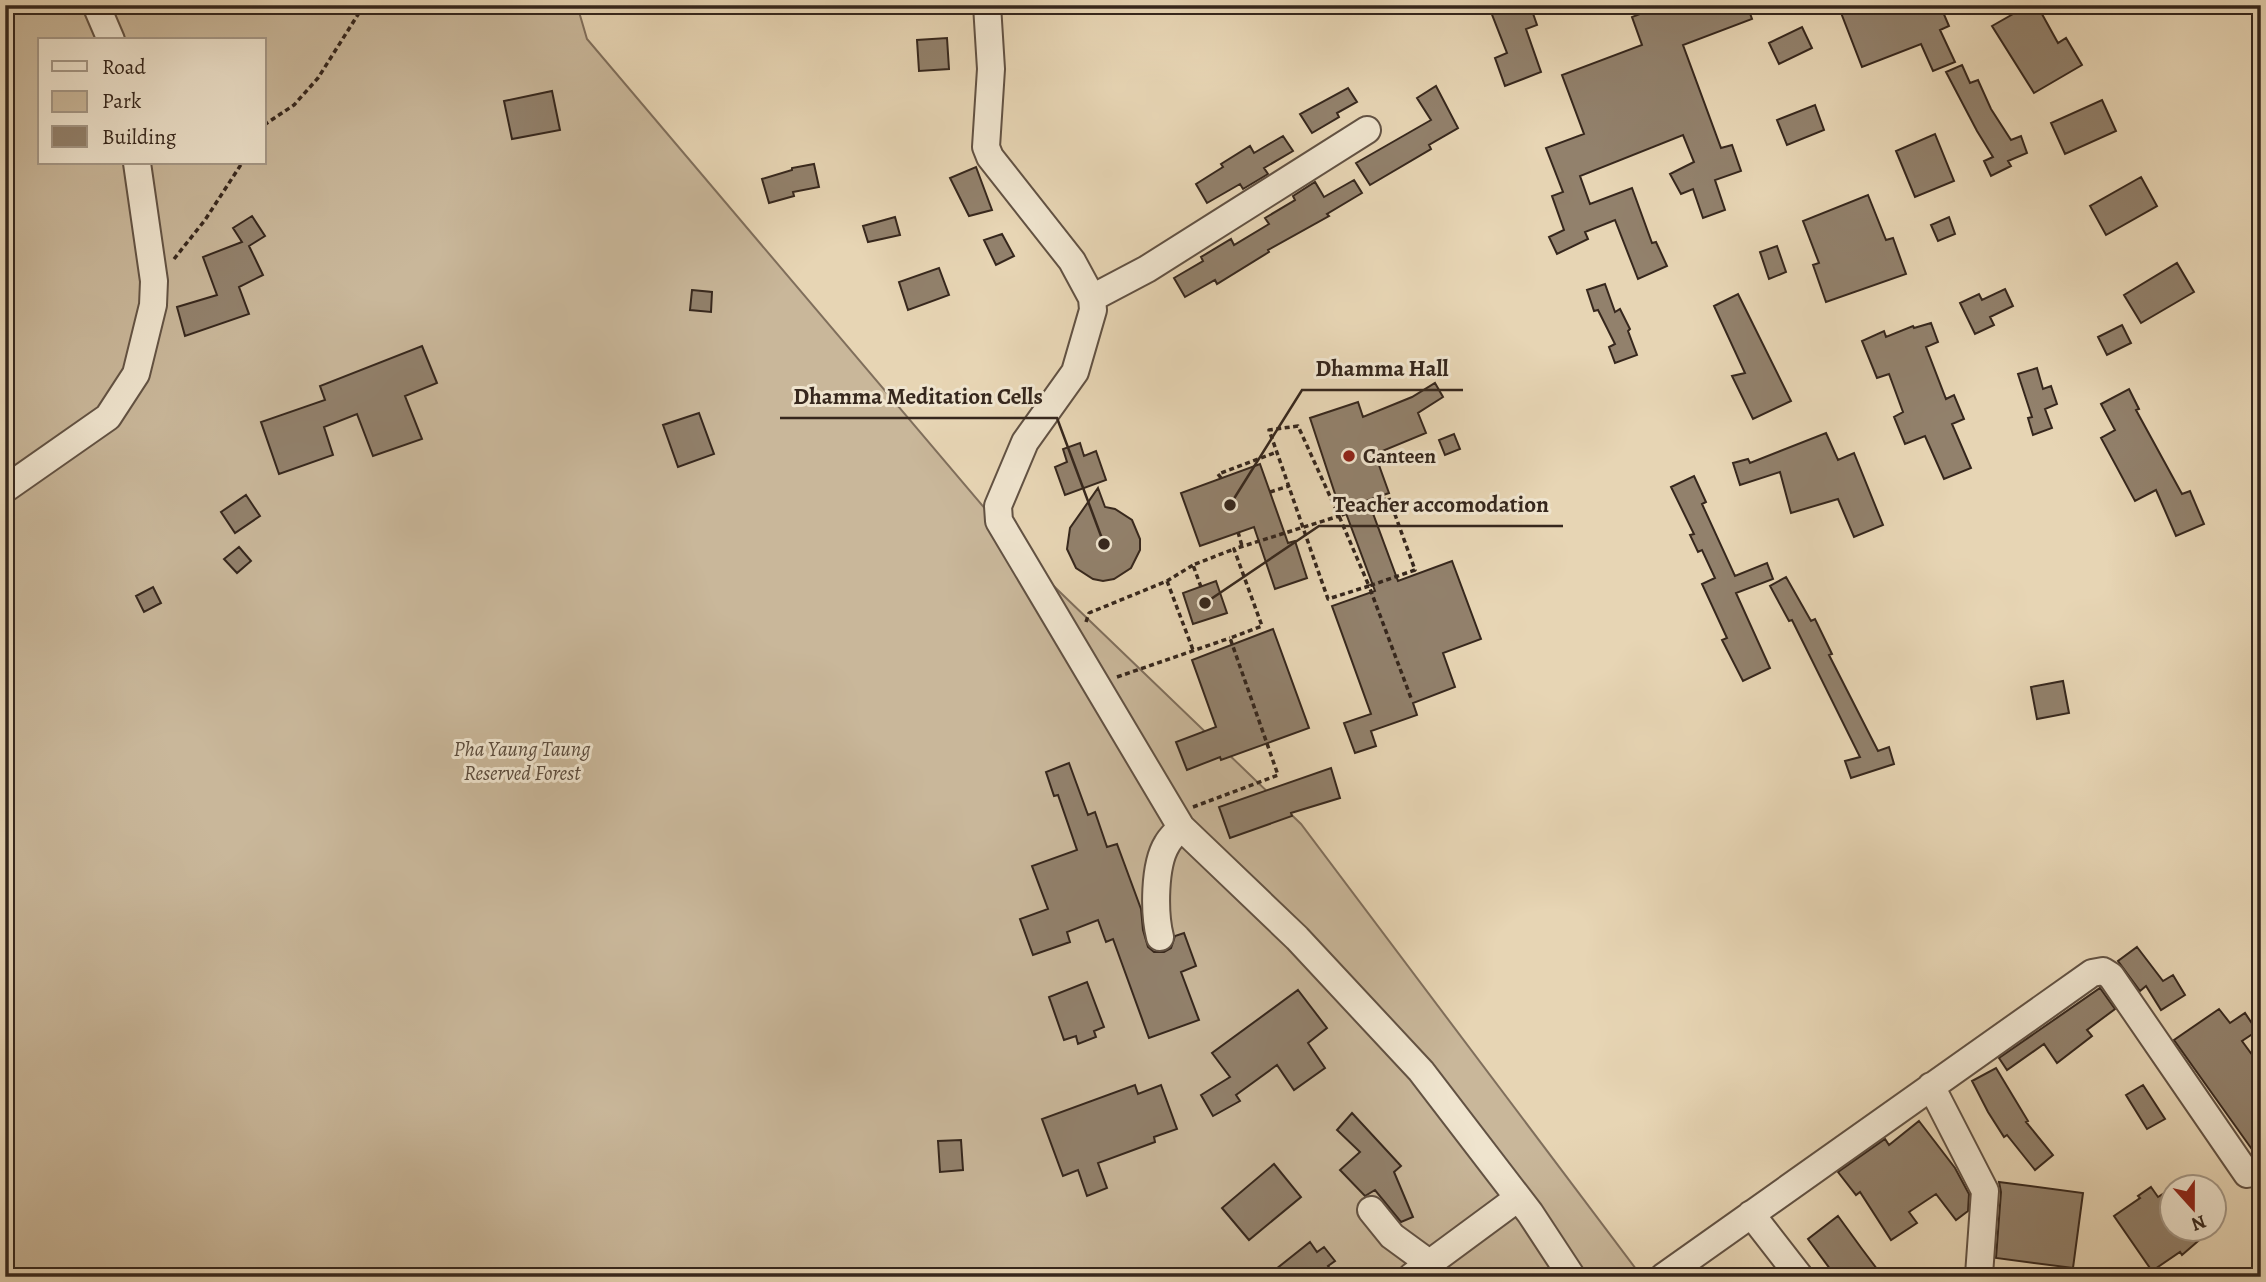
<svg xmlns="http://www.w3.org/2000/svg" width="2266" height="1282" viewBox="0 0 2266 1282" font-family="Alegreya,serif">
<style>
.green{fill:#c9b79a;stroke:#806f5c;stroke-width:2;fill-rule:evenodd}
.building{fill:#92816c;stroke:#36271d;stroke-width:2}
.lines{fill:none;stroke-linecap:round;stroke-linejoin:round}
.minor-casing{stroke:#625243;stroke-width:30}
.path{stroke:#36271d;stroke-width:3.5;stroke-dasharray:5 3.5;stroke-linecap:butt}
.minor{stroke:#efe4ce;stroke-width:26}
.poi-dot{fill:#8f2418;stroke:#efe4ce;stroke-width:2.5}
.labels{text-anchor:middle;stroke-width:6;stroke-linejoin:round;paint-order:stroke}
.poi-label{font-size:21px;font-weight:bold;fill:#36271d;stroke:#efe4ce;text-anchor:start}
.park-label{font-size:21px;font-style:italic;fill:#5b4b3c;stroke:#efe4ce}
.leader{fill:none;stroke:#36271d;stroke-width:2.5}
.callout-dot{fill:#36271d;stroke:#efe4ce;stroke-width:2.5}
.callout-label{font-size:23px;text-anchor:middle;font-weight:bold;fill:#36271d;stroke:#efe4ce;stroke-width:6;stroke-linejoin:round;paint-order:stroke}
</style>
<rect width="100%" height="100%" fill="#e7d5b4"/>
<filter id="stains"><feTurbulence type="fractalNoise" baseFrequency=".00286" numOctaves="4"/><feColorMatrix values="0 0 0 0 .2 0 0 0 0 .09 0 0 0 0 .02 0 0 0 .5 -.17"/></filter>
<radialGradient id="worn" r=".72"><stop offset=".6" stop-color="#630" stop-opacity="0"/><stop offset="1" stop-color="#630" stop-opacity=".3"/></radialGradient>
<!-- green -->
<path class="green" d="M5 5H577L587 39 1037 570 1301 824 1642 1277H5ZM40 40H264V163H40Z"/>
<!-- building -->
<path class="building" d="M1508 5H1530L1537 25 1526 29 1541 72 1505 86 1495 58 1507 53 1491 12Z
M1663 5H1747L1752 19 1683 45 1721 148 1732 145 1741 171 1715 180 1725 210 1703 218 1693 189 1681 194 1670 174 1694 162 1683 135 1580 176 1590 204 1632 188 1652 243 1656 242 1667 266 1638 279 1615 220 1585 232 1588 239 1557 254 1549 237 1564 230 1552 196 1563 192 1546 148 1584 134 1562 75 1642 45 1632 17Z
M1838 5H1940L1949 26 1940 30 1955 62 1933 71 1921 44 1862 67Z
M2029 5H2037L2058 43 2066 38 2082 65 2034 93 1992 26Z
M1802 27 1812 48 1779 64 1769 43Z
M947 38 949 69 919 71 917 40Z
M1962 65 1970 83 1978 80 1991 109 2011 140 2021 136 2027 153 2008 161 2011 166 1991 176 1984 161 1993 157 1977 131 1946 72Z
M1436 86 1458 128 1429 145 1431 149 1370 185 1356 163 1431 120 1417 98Z
M1348 88 1357 102 1337 113 1339 117 1312 133 1300 114Z
M552 91 560 130 512 139 504 101Z
M2102 100 2116 131 2065 154 2051 123Z
M1815 105 1824 130 1787 145 1777 120Z
M1935 134 1954 181 1915 197 1896 151Z
M1283 136 1293 151 1264 168 1268 174 1243 189 1240 184 1207 203 1196 184 1223 167 1221 164 1250 146 1254 153Z
M814 164 819 187 793 192 794 196 769 203 762 179 792 170V168Z
M976 167 992 210 969 216 950 178Z
M2141 177 2157 206 2106 235 2090 206Z
M1354 180 1362 193 1327 214 1329 216 1268 250 1269 252 1217 284 1215 280 1185 297 1174 278 1203 261 1201 257 1231 239 1234 245 1269 224 1265 218 1295 200 1293 196 1315 182 1324 197Z
M1868 195 1886 240 1893 238 1906 274 1826 302 1813 265 1819 263 1803 221Z
M252 216 265 236 249 246 263 275 239 287 249 314 185 336 177 307 217 295 203 257 242 242 233 228Z
M895 217 900 235 868 242 863 226Z
M1949 217 1955 234 1938 241 1931 225Z
M1002 234 1014 256 996 265 984 240Z
M1777 246 1786 272 1769 279 1760 252Z
M2177 263 2194 292 2141 323 2124 295Z
M939 268 949 295 908 310 899 282Z
M1605 284 1615 312 1620 309 1630 329 1628 331 1637 355 1615 363 1609 347 1615 344 1598 310 1594 311 1587 290Z
M2005 289 2013 306 1990 317 1994 325 1975 334 1960 303 1979 294 1982 300Z
M692 290 712 292 711 312 690 310Z
M1738 294 1791 401 1753 419 1732 376 1745 373 1714 306Z
M1931 323 1938 342 1926 347 1946 399 1954 395 1964 419 1952 424 1971 468 1944 479 1925 436 1905 444 1894 417 1903 412 1889 374 1877 378 1862 341 1884 331 1886 337 1913 326 1914 328Z
M2122 325 2131 343 2107 355 2098 337Z
M422 346 437 383 405 396 422 439 373 456 357 414 324 427 333 455 279 474 261 422 325 400 320 386Z
M2037 368 2043 389 2051 386 2057 404 2045 409 2052 428 2033 435 2028 418 2032 417 2018 374Z
M1435 383 1443 397 1418 413 1426 433 1375 454 1389 493 1368 500 1398 581 1452 561 1481 639 1443 653 1455 687 1413 703 1417 715 1371 731 1376 746 1355 753 1344 723 1371 714 1332 606 1375 591 1344 508 1340 509 1310 418 1358 402 1363 417 1412 397Z
M2129 389 2139 409 2136 410 2182 494 2190 491 2204 524 2176 536 2156 490 2135 501 2101 438 2115 430 2101 404Z
M699 413 714 454 678 467 663 425Z
M1826 433 1838 460 1854 453 1883 525 1854 537 1838 499 1791 513 1780 472 1740 485 1733 463 1748 459 1750 463Z
M1454 434 1460 449 1445 455 1439 440Z
M1080 443 1084 456 1096 451 1106 480 1065 495 1055 467 1067 462 1063 449Z
M1260 464 1288 543 1295 541 1307 578 1275 589 1254 527 1200 546 1181 493Z
M1694 476 1706 502 1702 504 1735 576 1767 563 1773 579 1736 593 1770 668 1743 681 1722 640 1727 638 1702 584 1715 578 1702 550 1698 552 1690 535 1694 534 1671 487Z
M1098 488 1105 507 1115 509 1132 520 1140 539V550L1131 568 1114 579 1103 581 1093 579 1076 568 1067 549 1070 528Z
M246 495 260 516 235 533 221 512Z
M239 547 251 561 237 573 224 559Z
M1786 577 1811 621 1815 619 1832 654 1829 655 1878 751 1889 747 1894 764 1851 778 1845 761 1860 757 1792 620 1789 621 1770 586Z
M1216 581 1227 613 1193 624 1183 593Z
M153 587 161 603 144 612 136 596Z
M1273 629 1309 728 1221 760 1220 757 1187 770 1176 742 1216 727 1192 660Z
M2063 681 2069 713 2037 719 2031 687Z
M1069 763 1088 815 1095 812 1107 847 1117 844 1141 909 1143 930 1148 947 1154 952H1164L1171 948 1175 936 1184 933 1196 966 1181 972 1199 1020 1149 1038 1113 939 1106 942 1098 920 1067 932 1070 942 1033 955 1020 919 1048 909 1032 866 1077 850 1058 795 1054 796 1046 772Z
M1331 768 1340 798 1291 813 1292 816 1230 838 1219 807Z
M2137 947 2163 981 2173 975 2185 995 2161 1010 2146 986 2140 991 2118 961Z
M1087 982 1104 1027 1094 1031 1096 1037 1078 1044 1076 1036 1064 1040 1049 997Z
M2100 988 2115 1009 2087 1030 2092 1036 2057 1063 2044 1044 2007 1070 1999 1058Z
M1298 990 1327 1028 1308 1043 1325 1068 1294 1090 1277 1065 1236 1095 1240 1101 1213 1116 1201 1095 1230 1077 1212 1053Z
M2219 1009 2230 1023 2245 1013 2257 1031 2242 1041 2261 1067V1162L2174 1040Z
M1996 1068 2028 1121 2026 1122 2053 1155 2035 1170 2007 1135 2004 1137 1988 1112 1972 1081Z
M1135 1085 1138 1094 1161 1085 1177 1129 1154 1137 1155 1142 1098 1163 1107 1188 1087 1196 1078 1170 1063 1176 1042 1119Z
M2143 1085 2165 1119 2147 1129 2126 1095Z
M1352 1113 1401 1166 1394 1172 1413 1217 1401 1222 1375 1190 1365 1196 1340 1170 1360 1152 1337 1130Z
M1919 1121 1955 1168 1969 1194 1968 1211 1956 1220 1936 1194 1909 1212 1917 1223 1891 1240 1860 1192 1856 1195 1838 1172 1885 1139 1889 1145Z
M961 1140 963 1170 940 1172 938 1141Z
M1274 1164 1301 1197 1249 1240 1222 1208Z
M1999 1182 2083 1193 2073 1268 1996 1258 2001 1192Z
M2151 1187 2158 1197 2172 1188V1229H2212L2182 1255 2180 1252 2152 1271 2114 1216 2140 1198 2138 1196Z
M1838 1216 1862 1249 1883 1277H1836L1808 1239Z
M1310 1242 1317 1252 1324 1247 1335 1261 1328 1266 1337 1277H1266Z"/>
<g class="lines">
<!-- minor casing -->
<g class="minor-casing">
<path id="minor" d="M96 5 111 40
M987 5 991 69 986 147 990 157 1072 261 1092 298 1093 310 1075 372 1025 442 998 506 999 521 1181 827 1297 938 1421 1071 1530 1213 1572 1277
M1092 298 1147 269 1367 130
M5 489 108 417 136 374 153 305 154 281 137 163
M1160 937C1154 913 1154 865 1167 844 1170 838 1177 832 1181 827
M1931 1086 1985 1191 1979 1275 1977 1277
M1371 1210 1392 1236 1429 1263
M1751 1214 1800 1277
M1411 1277 1518 1198
M1663 1277 2092 973 2103 971 2111 976 2247 1174"/>
</g>
<!-- path -->
<path class="path" d="M264 125 294 105 318 78 364 5
M174 259 205 220 242 163
M1221 478 1218 474 1277 452
M1270 492 1289 486
M1389 498 1415 570 1369 586 1339 516Z
M1238 532 1242 546
M1167 581 1193 650
M1201 587 1193 565 1234 549
M1086 622 1089 613 1167 581 1193 565
M1117 677 1230 638
M1193 807 1278 775 1230 638 1262 626 1234 549 1339 516 1298 426 1269 430C1289 486 1308 543 1328 599L1369 586 1411 698"/>
<!-- minor -->
<use href="#minor" class="minor"/>
</g>
<!-- markers -->
<circle class="poi-dot" cx="1349" cy="456" r="7"/>
<g class="labels">
<!-- poi labels -->
<g class="poi-label">
<text x="1363" y="463">Canteen</text>
</g>
<!-- park labels -->
<g class="park-label">
<text x="522" y="756">Pha Yaung Taung<tspan x="522" dy="24">Reserved Forest</tspan></text>
</g>
</g>
<!-- callouts -->
<path class="leader" d="M1230 505L1302 390H1463M1104 544L1057 418H780M1205 603L1319 526H1563"/>
<g class="callout-dot">
<circle cx="1230" cy="505" r="7"/>
<circle cx="1104" cy="544" r="7"/>
<circle cx="1205" cy="603" r="7"/>
</g>
<g class="callout-label">
<text x="1382" y="376">Dhamma Hall</text>
<text x="918" y="404">Dhamma Meditation Cells</text>
<text x="1441" y="512">Teacher accomodation</text>
</g>
<!-- margin -->
<rect width="2266" height="1282" fill="none" stroke="#e7d5b4" stroke-width="28"/>
<rect x="7" y="7" width="2252" height="1268" fill="none" stroke="#36271d" stroke-width="3.5"/>
<rect x="14" y="14" width="2238" height="1254" fill="none" stroke="#36271d" stroke-width="2"/>
<!-- legend -->
<rect x="38" y="38" width="228" height="126" fill="#efe4ce" stroke="#a59887" stroke-width="2"/>
<rect x="52" y="61" width="35" height="10" fill="#efe4ce" stroke="#a59887" stroke-width="2"/>
<text x="102" y="74" font-size="21" fill="#36271d">Road</text>
<rect x="52" y="91" width="35" height="21" fill="#c9b79a" stroke="#a59887" stroke-width="2"/>
<text x="102" y="108" font-size="21" fill="#36271d">Park</text>
<rect x="52" y="126" width="35" height="21" fill="#92816c" stroke="#a59887" stroke-width="2"/>
<text x="102" y="144" font-size="21" fill="#36271d">Building</text>
<!-- north arrow -->
<g transform="translate(2193 1208) rotate(159)"><circle r="33" fill="#efe4ce" stroke="#a59887" stroke-width="2"/>
<path d="M0-5L12 26L0 18L-12 26Z" fill="#8f2418"/>
<text y="-10" font-size="19" font-weight="bold" text-anchor="middle" fill="#36271d">N</text>
</g>
<rect width="100%" height="100%" filter="url(#stains)"/>
<rect width="100%" height="100%" fill="url(#worn)"/>
</svg>
